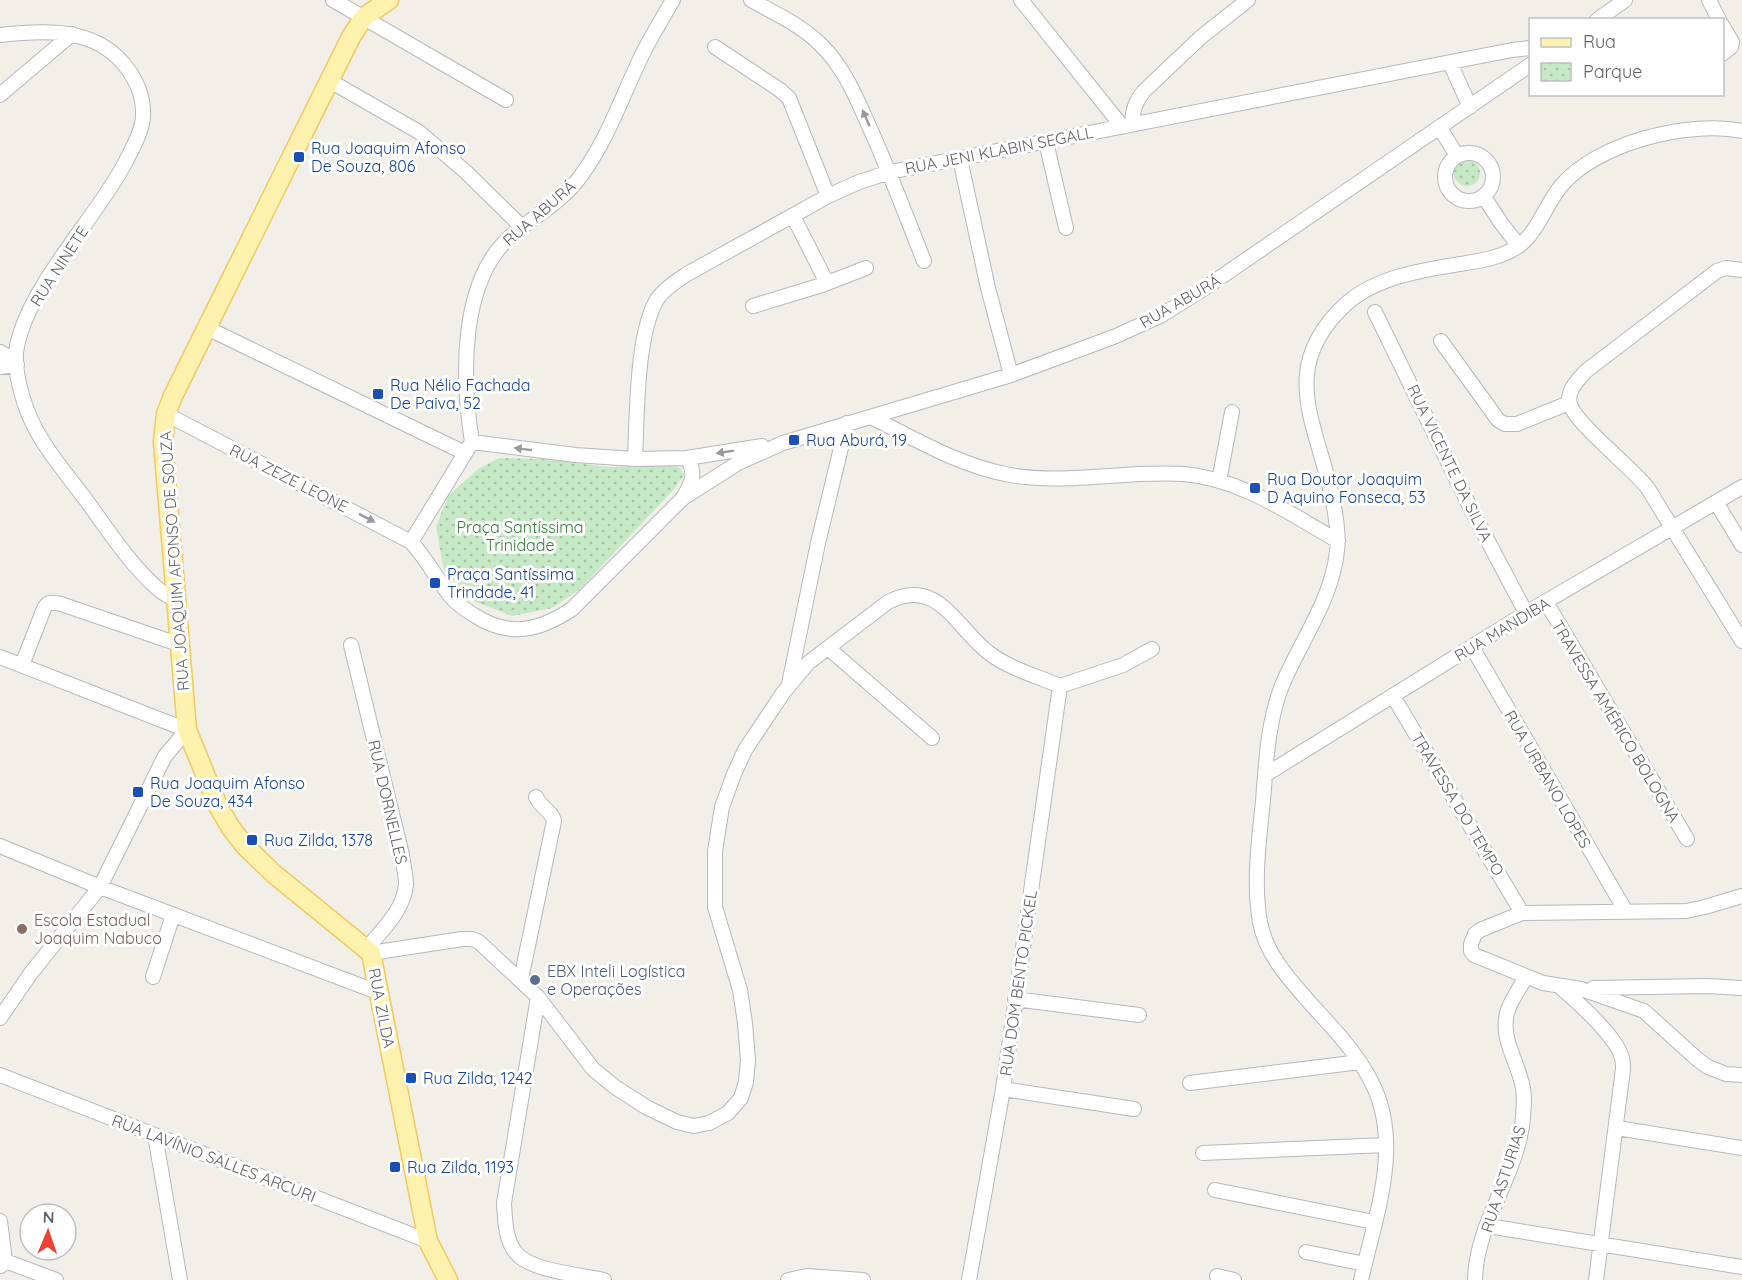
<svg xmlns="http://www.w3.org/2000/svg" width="1742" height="1280" viewBox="0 0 1742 1280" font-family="Quicksand,sans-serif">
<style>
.park{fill:url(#park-dots)}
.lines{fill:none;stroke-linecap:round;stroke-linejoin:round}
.minor-casing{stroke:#b5b8bc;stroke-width:16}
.major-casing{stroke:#f2c960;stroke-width:21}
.minor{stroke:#fff;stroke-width:14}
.major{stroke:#fff2af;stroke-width:18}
.oneway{fill:#979a9d}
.transit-dot{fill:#1a4fb4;stroke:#fff;stroke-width:2}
.education-dot{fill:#8d6e63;stroke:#fff;stroke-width:2}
.service-dot{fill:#5c6f8a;stroke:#fff;stroke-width:2}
.labels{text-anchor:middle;stroke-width:6;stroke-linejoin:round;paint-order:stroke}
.transit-label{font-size:16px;fill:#164399;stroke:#fff;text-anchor:start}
.street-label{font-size:16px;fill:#5f6368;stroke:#fff}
.park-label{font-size:16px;fill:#348238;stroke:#fff}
.education-label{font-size:16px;fill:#785e54;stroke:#fff;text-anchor:start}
.service-label{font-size:16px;fill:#4e5e75;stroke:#fff;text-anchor:start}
</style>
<defs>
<pattern id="park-dots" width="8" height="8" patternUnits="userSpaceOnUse" patternTransform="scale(1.5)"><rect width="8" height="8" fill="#c5e8c5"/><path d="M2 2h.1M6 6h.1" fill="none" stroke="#a3c0a4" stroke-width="1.8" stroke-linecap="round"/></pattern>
</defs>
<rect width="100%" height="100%" fill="#f1efe8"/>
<!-- park -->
<path class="park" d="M1454 173a13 13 0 1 1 26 0a13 13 0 1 1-26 0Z
M499 458 543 459 608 467 671 465 680 468 684 475 674 489 579 590 552 608 512 616 474 601 444 570 436 527 448 496 478 469Z"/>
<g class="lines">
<!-- minor casing -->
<g class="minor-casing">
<path id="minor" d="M333 0 506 100
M751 0C774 13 801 25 820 44 844 67 856 97 869 126 889 170 906 216 924 261
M1021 0 1121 125
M1709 0 1719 20
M1597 20 1625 0
M1722 25 1732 42 1731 47 1722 54
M0 35C42 30 92 27 123 63 136 79 144 95 143 117 142 132 132 149 125 163 95 220 30 284 17 346 13 366 21 394 28 413 41 445 66 473 86 500 108 530 129 563 157 588 162 593 170 597 176 600
M715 47 780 90 789 98 828 196
M1450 63 1470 107
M330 81 419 132 466 172 522 227
M0 95 72 34
M1132 123C1133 110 1135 102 1144 91L1201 37 1248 0
M1440 128 1457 156
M1046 142 1066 228
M1445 177a24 24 0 1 1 48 0a24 24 0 1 1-48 0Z
M960 159 988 288 1011 375
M1484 197 1501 223 1519 246
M793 216 827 283
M1742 270 1726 268 1717 271 1586 371C1578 380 1566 391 1570 404 1575 423 1631 467 1647 487L1742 641
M753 306 822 285 866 268
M1375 312 1471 509 1526 613
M207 328 465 453
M1441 341 1498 420 1505 424H1517L1569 403
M0 352 16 361
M0 367 17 365
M166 414 411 542
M871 417C915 439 960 466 1010 475 1067 485 1126 470 1184 474 1241 479 1289 513 1338 541
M472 442 411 542C427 559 437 580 452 598 458 605 466 610 474 615 509 638 539 631 572 609L683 498 738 463 783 443 1011 375 1116 336 1160 316 1202 290 1530 65
M472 442C462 379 459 281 511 236 534 216 562 202 580 177 608 140 623 93 644 51 653 34 663 17 673 0
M472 442 575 455 635 459 687 458 762 446
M635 459C637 418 636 331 658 298 666 287 677 281 687 274L828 196 859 182 890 172 1512 50 1530 48
M1219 481 1232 412
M684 496C693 481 696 473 687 458
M1716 502 1742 545
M1546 602 1687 839
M351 645 402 855C403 864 406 875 406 884 404 910 383 929 367 948
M1472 647 1625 910
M828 648 932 738
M0 657 187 730 165 756 100 887 31 973 0 1018
M22 665 43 611C47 601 51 602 61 604L181 645
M789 684 818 543 847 423
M1393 696 1522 913
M1265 775 1526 613 1742 487
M0 846 100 887 380 993
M1742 896 1705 907 1686 911 1522 913 1480 930 1475 934 1471 944V951L1474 955 1543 983 1581 989 1644 1011 1697 1059 1708 1067 1726 1074 1742 1075
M371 953 462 939H472L479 942 538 997 593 1069 615 1087 646 1107 677 1122 694 1126 709 1123 728 1113 741 1098 746 1082 748 1060 745 1023 740 990 715 907V851L722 807 734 774 745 750 783 693 808 663 888 602C938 576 956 628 989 653 1010 669 1037 676 1060 686L1123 665 1152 649
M153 977 173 915
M521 979 554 821C552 811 541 808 536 797
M1559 986C1577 1002 1613 1033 1621 1055 1623 1059 1623 1065 1623 1069L1596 1280
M1593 988 1707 986 1742 988
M538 997 504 1203C505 1219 505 1239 516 1253 531 1271 581 1275 604 1280
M1015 999 1139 1015
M0 1075 428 1241
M1190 1083 1360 1062
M1003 1089 1134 1109
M1617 1128 1742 1148
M155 1135 180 1280
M1203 1153 1386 1145
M1215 1190 1374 1222
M0 1221 5 1261 1 1266
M1488 1226 1742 1267
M1306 1252 1365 1264
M0 1259 56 1280
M1217 1276 1234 1280
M788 1280 807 1276 863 1280
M969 1280 1003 1089 1060 686
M1361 1280C1375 1217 1404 1143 1371 1081 1356 1052 1333 1028 1311 1004 1290 980 1266 955 1260 922 1253 883 1259 840 1263 801 1266 762 1268 719 1283 683 1302 639 1332 599 1337 551 1339 538 1337 525 1335 513 1323 431 1271 372 1347 303 1377 277 1422 270 1460 264 1479 261 1501 258 1517 247 1538 233 1545 205 1561 186 1597 143 1688 120 1742 131
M1475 1280C1476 1222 1519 1173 1523 1117 1524 1104 1525 1092 1521 1080 1515 1057 1501 1038 1507 1013 1510 1001 1520 988 1526 977"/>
</g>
<!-- major casing -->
<g class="major-casing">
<path id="major" d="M389 0 364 17 351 37 173 396 166 414 163 442 187 730 218 806 231 828 245 846 274 874 371 953 428 1241 448 1280"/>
</g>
<!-- minor -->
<use href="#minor" class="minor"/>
<!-- major -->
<use href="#major" class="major"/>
</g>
<!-- one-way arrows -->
<defs><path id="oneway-solid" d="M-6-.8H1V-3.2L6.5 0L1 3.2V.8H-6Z" transform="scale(1.5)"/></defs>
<g class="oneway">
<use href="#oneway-solid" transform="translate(866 118) rotate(-114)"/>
<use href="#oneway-solid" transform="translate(523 449) rotate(-173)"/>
<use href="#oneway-solid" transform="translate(725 452) rotate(171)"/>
<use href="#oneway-solid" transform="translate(367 518) rotate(27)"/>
</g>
<!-- markers -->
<g class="transit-dot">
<rect x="293" y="151" width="12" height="12" rx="3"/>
<rect x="372" y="388" width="12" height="12" rx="3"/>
<rect x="788" y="434" width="12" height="12" rx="3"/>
<rect x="1249" y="482" width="12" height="12" rx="3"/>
<rect x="429" y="577" width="12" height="12" rx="3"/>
<rect x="132" y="786" width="12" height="12" rx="3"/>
<rect x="246" y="834" width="12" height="12" rx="3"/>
<rect x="405" y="1072" width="12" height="12" rx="3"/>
<rect x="389" y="1161" width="12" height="12" rx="3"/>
</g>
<circle class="education-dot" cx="22" cy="929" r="6"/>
<circle class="service-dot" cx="535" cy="980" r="6"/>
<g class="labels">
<!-- transit labels -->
<g class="transit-label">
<text x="311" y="154">Rua Joaquim Afonso<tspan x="311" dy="18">De Souza, 806</tspan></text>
<text x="390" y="391">Rua Nélio Fachada<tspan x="390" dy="18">De Paiva, 52</tspan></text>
<text x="806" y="446">Rua Aburá, 19</text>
<text x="1267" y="485">Rua Doutor Joaquim<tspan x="1267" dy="18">D Aquino Fonseca, 53</tspan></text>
<text x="447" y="580">Praça Santíssima<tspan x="447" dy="18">Trindade, 41</tspan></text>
<text x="150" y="789">Rua Joaquim Afonso<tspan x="150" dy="18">De Souza, 434</tspan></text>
<text x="264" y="846">Rua Zilda, 1378</text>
<text x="423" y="1084">Rua Zilda, 1242</text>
<text x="407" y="1173">Rua Zilda, 1193</text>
</g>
<!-- street labels -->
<g class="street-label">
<text transform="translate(999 150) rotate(-11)" y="6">RUA JENI KLABIN SEGALL</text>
<text transform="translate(539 213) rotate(-41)" y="6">RUA ABURÁ</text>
<text transform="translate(59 266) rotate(-57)" y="6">RUA NINETE</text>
<text transform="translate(1180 301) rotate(-30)" y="6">RUA ABURÁ</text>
<text transform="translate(1450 463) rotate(64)" y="6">RUA VICENTE DA SILVA</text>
<text transform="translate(289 478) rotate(27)" y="6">RUA ZEZE LEONE</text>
<text transform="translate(174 561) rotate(-94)" y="6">RUA JOAQUIM AFONSO DE SOUZA</text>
<text transform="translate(1502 629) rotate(-31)" y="6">RUA MANDIBA</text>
<text transform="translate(1616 721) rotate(59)" y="6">TRAVESSA AMÉRICO BOLOGNA</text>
<text transform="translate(1548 779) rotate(60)" y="6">RUA URBANO LOPES</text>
<text transform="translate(388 802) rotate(77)" y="6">RUA DORNELLES</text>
<text transform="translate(1458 804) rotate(59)" y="6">TRAVESSA DO TEMPO</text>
<text transform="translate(1018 983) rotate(-82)" y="6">RUA DOM BENTO PICKEL</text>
<text transform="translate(382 1008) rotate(79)" y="6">RUA ZILDA</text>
<text transform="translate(214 1158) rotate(21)" y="6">RUA LAVÍNIO SALLES ARCURI</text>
<text transform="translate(1503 1179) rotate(-72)" y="6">RUA ASTURIAS</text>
</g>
<!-- park labels -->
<g class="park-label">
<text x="520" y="533">Praça Santíssima<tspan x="520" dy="18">Trinidade</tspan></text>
</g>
<!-- education labels -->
<g class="education-label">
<text x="34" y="926">Escola Estadual<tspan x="34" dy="18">Joaquim Nabuco</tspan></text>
</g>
<!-- service labels -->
<g class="service-label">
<text x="547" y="977">EBX Inteli Logística<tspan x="547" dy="18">e Operações</tspan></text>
</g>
</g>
<!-- legend -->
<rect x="1529" y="18" width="195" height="78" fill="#ffffff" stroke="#bfc1c3" stroke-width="1.5"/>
<rect x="1541" y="38" width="30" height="9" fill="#fff2af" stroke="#bfc1c3" stroke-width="1.5"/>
<text x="1583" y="48" font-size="18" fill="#5f6368">Rua</text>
<rect x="1541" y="63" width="30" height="18" fill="url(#park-dots)" stroke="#bfc1c3" stroke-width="1.5"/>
<text x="1583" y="78" font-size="18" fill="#5f6368">Parque</text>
<!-- north arrow -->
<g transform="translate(48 1232) rotate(2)"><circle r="28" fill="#ffffff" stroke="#bfc1c3" stroke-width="1.5"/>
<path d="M0-4.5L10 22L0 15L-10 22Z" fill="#ea4335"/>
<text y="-9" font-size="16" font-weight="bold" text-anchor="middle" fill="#5f6368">N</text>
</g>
</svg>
